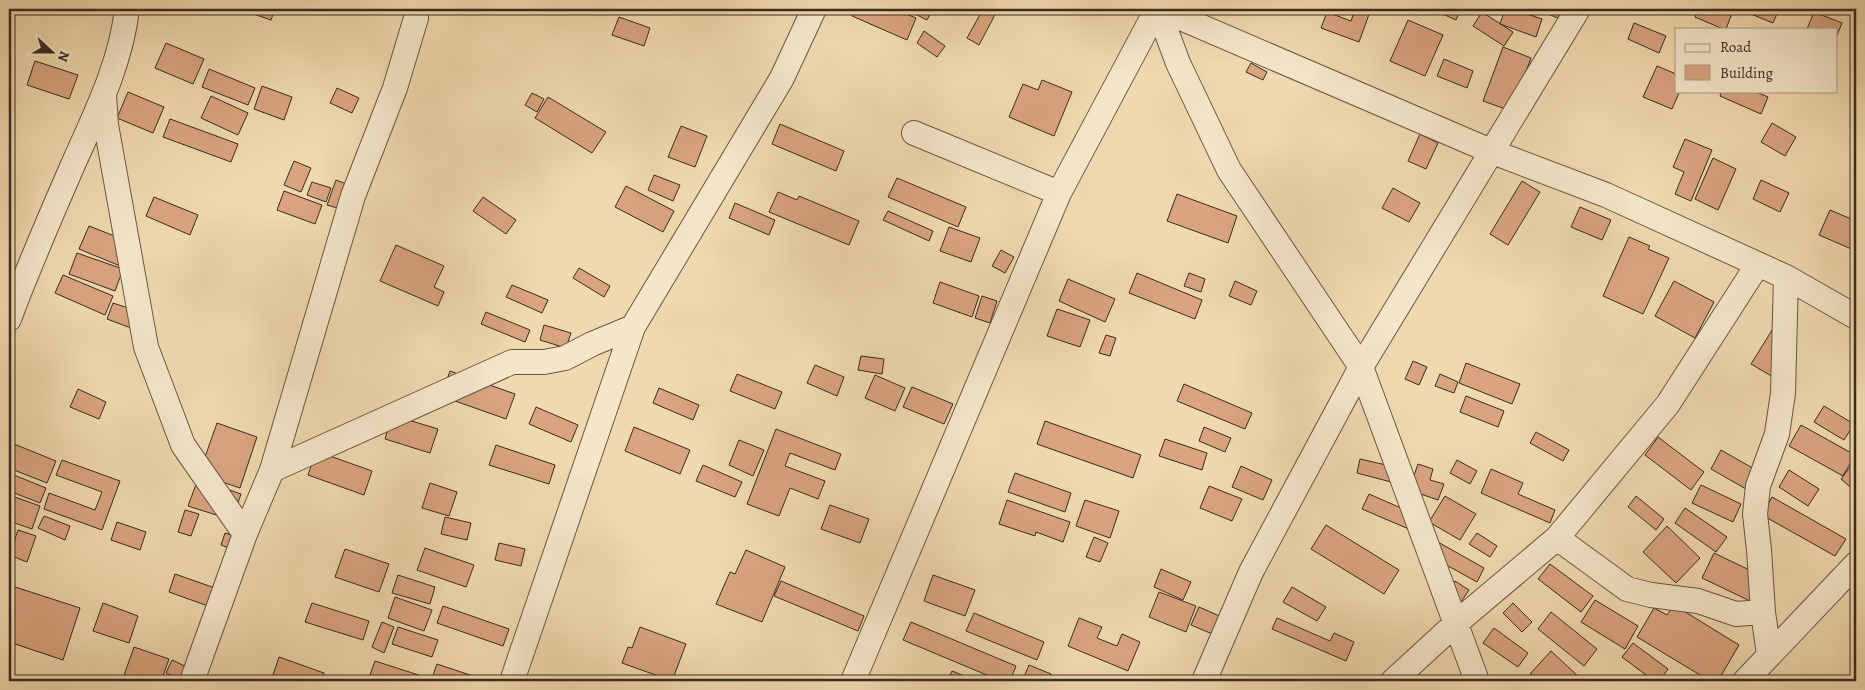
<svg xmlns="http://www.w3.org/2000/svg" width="1865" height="690" viewBox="0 0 1865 690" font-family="Alegreya,serif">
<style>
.building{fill:#d9a47f;stroke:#3a2b23}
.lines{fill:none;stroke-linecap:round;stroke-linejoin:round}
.minor-casing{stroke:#685646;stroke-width:26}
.minor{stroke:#f5e6ca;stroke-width:24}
</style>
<rect width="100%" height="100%" fill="#f0d9ae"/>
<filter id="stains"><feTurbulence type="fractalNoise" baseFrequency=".004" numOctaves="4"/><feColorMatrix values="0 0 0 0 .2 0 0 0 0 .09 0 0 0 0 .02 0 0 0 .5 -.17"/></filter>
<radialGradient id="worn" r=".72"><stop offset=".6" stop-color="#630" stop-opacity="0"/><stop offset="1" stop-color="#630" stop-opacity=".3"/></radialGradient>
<!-- building -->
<path class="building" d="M239 9H275L271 20Z
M855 9H894L916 18 907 40 852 16Z
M905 9H933L927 20Z
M983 9H992L997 11 979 45 967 38Z
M1355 9H1371L1359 42 1321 28 1327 12 1351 21Z
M1437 9H1461L1456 20 1436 11Z
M1505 9H1512L1542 19 1536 37 1500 24Z
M1551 9H1565L1560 19 1548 14Z
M1698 9H1722L1732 13 1726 29H1723L1695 17Z
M1753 9H1779L1773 23 1751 14Z
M1482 12 1513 32 1504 46 1473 26Z
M1814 12 1842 23 1836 38V29H1807Z
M619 17 650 28 644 46 612 35Z
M1408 20 1443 35 1425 76 1390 61Z
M1634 23 1666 36 1659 53 1628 39Z
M924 31 945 46 937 57 917 43Z
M166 43 204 59 193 84 155 68Z
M1503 47 1531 58 1511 111 1483 101Z
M1444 59 1473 71 1467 88 1437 76Z
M35 61 78 75 69 99 27 85Z
M1251 63 1267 72 1263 80 1246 72Z
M1657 66 1676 74V91H1680L1672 109 1643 97Z
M209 69 255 88 248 105 202 87Z
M1042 80 1072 92 1054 136 1009 117 1023 84 1038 90Z
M262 86 292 97 284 120 254 109Z
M337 88 359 98 352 113 330 103Z
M1722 91H1754L1768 97 1761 114 1720 96Z
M128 92 164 107 153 133 117 118Z
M532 93 544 99 537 112 525 105Z
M211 96 248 113 238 135 201 118Z
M548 97 606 132 592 153 535 118Z
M170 119 238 144 231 162 163 137Z
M1772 123 1796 137 1785 156 1761 142Z
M780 124 844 151 836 171 772 144Z
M681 126 707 136 695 167 668 157Z
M1420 134 1438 143 1426 169 1408 161Z
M1685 139 1712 150 1691 201 1675 194 1684 172 1673 167Z
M1713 158 1736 169 1718 210 1695 199Z
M294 161 311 168 301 192 284 185Z
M654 175 680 185 673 201 648 190Z
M897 178 966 207 958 227 888 197Z
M336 180 349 185 341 209 327 205Z
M1761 180 1789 193 1780 212 1753 199Z
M1522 181 1540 192 1508 245 1490 234Z
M312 182 331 188 326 202 307 195Z
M626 186 674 211 663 232 615 207Z
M1393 188 1420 203 1409 222 1382 208Z
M284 191 322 205 315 224 277 210Z
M778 192 797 200 799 196 859 221 849 245 769 212Z
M1177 194 1237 216 1228 243 1167 221Z
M154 197 198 215 190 235 146 216Z
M483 197 516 220 506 234 473 211Z
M735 203 775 220 769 235 729 218Z
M1580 207 1611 220 1602 240 1571 227Z
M1830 210 1856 221V251L1819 235Z
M888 211 933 231 929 241 883 220Z
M89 226 135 244 125 268 79 249Z
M949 227 980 238 971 262 940 251Z
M1629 237 1650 246 1648 249 1669 258 1643 314 1603 296Z
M396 245 444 266 434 287 444 292 438 306 380 281Z
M1001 250 1014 257 1005 273 992 266Z
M77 253 123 269 115 291 69 274Z
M579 268 610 286 604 297 573 278Z
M1137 273 1202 300 1195 319 1129 293Z
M1189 273 1205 279 1201 292 1184 286Z
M63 275 113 296 105 315 55 293Z
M1068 279 1115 299 1105 322 1059 301Z
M1235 281 1257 291 1251 305 1229 296Z
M1674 281 1714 302 1695 338 1655 316Z
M940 282 979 296 972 317 933 303Z
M512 285 548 300 542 313 506 297Z
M982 296 997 301 990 323 975 318Z
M113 303 137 311 131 328 107 319Z
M1057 309 1090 320 1080 347 1047 336Z
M486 312 530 330 525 342 481 324Z
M544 325 571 333 566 348 540 340Z
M1774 327 1773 377 1751 364Z
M1106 335 1116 338 1110 356 1099 353Z
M861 356 884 359 882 374 858 370Z
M1413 361 1427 367 1419 385 1405 379Z
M1466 363 1520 384 1512 404 1459 383Z
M815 365 844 377 837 396 807 383Z
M450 371 515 394 506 419 441 396Z
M737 374 782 392 775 409 730 391Z
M1440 374 1458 382 1454 393 1435 386Z
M875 375 905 388 895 411 865 398Z
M1184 384 1252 413 1245 429 1177 401Z
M912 387 953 404 944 424 903 407Z
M659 388 699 405 693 420 653 403Z
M78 389 106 402 99 419 70 407Z
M1466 396 1504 411 1498 427 1460 412Z
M1824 406 1854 424 1844 440 1814 422Z
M536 407 578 425 571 442 529 424Z
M392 415 438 429 430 453 385 439Z
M1045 421 1141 455 1133 478 1037 444Z
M217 423 257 437 240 488 199 474Z
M1801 425 1855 455 1843 476 1789 446Z
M634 427 690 450 680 474 625 451Z
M1204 427 1231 438 1225 452 1199 441Z
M776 429 841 454 835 470 790 453 785 466 825 481 818 499 790 488 779 516 747 504Z
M1536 432 1569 450 1563 461 1530 443Z
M1658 437 1704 472 1691 490 1645 455Z
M1165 439 1207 453 1202 470 1159 456Z
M739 440 764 450 753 476 729 465Z
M9 442 56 461 47 483 9 468Z
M496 445 555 465 549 484 489 465Z
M1721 450 1770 478 1760 497 1711 469Z
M316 451 372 471 364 495 308 475Z
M1360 459 1395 467 1391 482 1357 473Z
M1856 459V492L1841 479Z
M62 460 120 481 102 530 44 509 49 493 95 510 102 492 56 475Z
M1457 460 1477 471 1470 484 1450 473Z
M1418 464 1433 469 1430 480 1444 484 1438 500 1409 490Z
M703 465 742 482 735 497 696 481Z
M1241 466 1272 480 1263 500 1232 487Z
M1491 469 1523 483 1518 494 1555 510 1550 523 1481 493Z
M1789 470 1819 489 1808 506 1779 487Z
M9 473 46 488 40 503 9 491Z
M1015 473 1071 493 1065 512 1008 492Z
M198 479 241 494 232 520 188 506Z
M430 483 457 492 449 516 422 508Z
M1701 485 1741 504 1733 522 1692 503Z
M1209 486 1242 499 1232 521 1200 508Z
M1369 494 1417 515 1411 530 1362 509Z
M9 495 40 506 32 529 9 521Z
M1445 496 1476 514 1460 540 1429 522Z
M1636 496 1664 519 1656 530 1628 507Z
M1772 497 1846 539 1835 556 1762 515Z
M1007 500 1070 522 1063 542 1036 532 1035 536 999 524Z
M1085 500 1119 511 1110 538 1076 526Z
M830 505 869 519 860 543 821 529Z
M1685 508 1727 537 1716 552 1675 523Z
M185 510 199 514 191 536 178 532Z
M44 516 70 526 65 540 38 528Z
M445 517 471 523 467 540 441 534Z
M117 522 146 532 140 550 111 540Z
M1326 525 1399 570 1384 594 1311 549Z
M1667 526 1700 558 1676 583 1643 552Z
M18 530 36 536 27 562 9 555V540L14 542Z
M225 533 241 538 236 551 221 545Z
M1477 533 1497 546 1490 557 1469 544Z
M1094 537 1108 543 1100 562 1086 557Z
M1429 537 1484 568 1477 582 1421 551Z
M499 543 525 549 521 566 495 560Z
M425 548 474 565 466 587 417 570Z
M345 549 389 564 379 592 335 577Z
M746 550 785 567 762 622 716 604 730 572 735 574Z
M1714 553 1762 576 1750 601 1702 578Z
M1550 564 1593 596 1581 612 1538 579Z
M1161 569 1191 582 1183 600 1154 587Z
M175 574 215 588 208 606 169 592Z
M398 575 435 587 430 604 392 593Z
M933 575 975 590 965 616 924 601Z
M781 581 864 616 858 631 774 596Z
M1455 581 1469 590 1461 602 1447 593Z
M9 585 80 608 63 660 9 642Z
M1292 587 1326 607 1317 621 1283 602Z
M1159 592 1196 606 1186 632 1149 617Z
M395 597 432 610 424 631 388 618Z
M1595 600 1638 626 1625 649 1581 622Z
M103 603 138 616 129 643 93 631Z
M312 603 369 621 363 640 305 622Z
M1513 603 1532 622 1522 632 1503 613Z
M1674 605 1739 645 1718 681H1710L1637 637 1654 608 1667 615Z
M443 606 509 629 503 646 437 623Z
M1199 607 1224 618 1217 636 1191 625Z
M1551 612 1597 649 1584 666 1538 629Z
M974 613 1044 642 1037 660 966 631Z
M1079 618 1102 627 1097 638 1117 646 1122 634 1140 642 1128 671 1068 646Z
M1277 618 1330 641 1334 633 1354 642 1346 661 1272 629Z
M382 622 394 627 384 653 372 647Z
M911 622 1016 666 1010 681H1001L903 640Z
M398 627 438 640 432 657 392 644Z
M640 627 686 644 672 681 622 663 628 647 632 648Z
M1494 628 1528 653 1518 667 1483 643Z
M1633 643 1668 669 1659 681H1654L1622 657Z
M134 647 169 659 163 676 177 681H122Z
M1551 651 1580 678 1577 681H1538L1530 674Z
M279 657 324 673 322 681H271Z
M172 660 193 670 184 681 166 673Z
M375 661 428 678 427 681H389L370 675Z
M437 664 488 681H431Z
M1029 665 1051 674 1048 681H1022Z
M952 671 977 681H947Z
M9 675 26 681H9Z"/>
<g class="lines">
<!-- minor casing -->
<g class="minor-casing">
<path id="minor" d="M1158 9 1178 63 1229 170 1361 367 1477 681
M1160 9 1493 152 1606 195 1786 277 1856 317
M104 94 106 125 146 347 183 445 245 534
M914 133 1059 193
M9 319C29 265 52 213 75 160 97 111 121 62 127 9
M272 470 512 362H544L565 358 592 344 633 327
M1557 538 1627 589 1651 595 1698 601 1736 614 1763 612
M1769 655 1763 612 1759 550 1755 514 1758 486 1777 434 1783 393 1786 277
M192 681 245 534 272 470 353 196 395 88 416 18V9
M512 681 633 327 782 78 814 9
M853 681 1059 193 1157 9
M1204 681 1251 572 1361 367 1578 9
M1393 681 1455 624 1557 538 1668 404 1758 264
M1745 681 1856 564"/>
</g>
<!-- minor -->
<use href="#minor" class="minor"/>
</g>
<!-- margin -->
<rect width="1865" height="690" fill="none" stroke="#f0d9ae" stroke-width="30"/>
<rect x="10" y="10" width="1845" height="670" fill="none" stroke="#3a2b23" stroke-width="2.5"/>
<rect x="15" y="15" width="1835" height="660" fill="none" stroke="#3a2b23"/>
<!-- legend -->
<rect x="1675" y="28" width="162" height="65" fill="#f5e6ca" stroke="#aa9b87"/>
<rect x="1685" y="44" width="25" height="8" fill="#f5e6ca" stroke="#aa9b87"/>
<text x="1720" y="52" font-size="15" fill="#3a2b23">Road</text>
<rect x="1685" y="65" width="25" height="15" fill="#d9a47f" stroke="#aa9b87"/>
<text x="1720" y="78" font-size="15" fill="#3a2b23">Building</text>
<!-- north arrow -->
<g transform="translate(52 52) rotate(111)" stroke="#f5e6ca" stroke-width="4" paint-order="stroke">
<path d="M0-4L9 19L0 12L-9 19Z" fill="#3a2b23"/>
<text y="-8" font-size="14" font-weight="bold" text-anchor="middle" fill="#3a2b23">N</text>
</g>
<rect width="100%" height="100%" filter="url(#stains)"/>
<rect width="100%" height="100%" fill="url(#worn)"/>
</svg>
